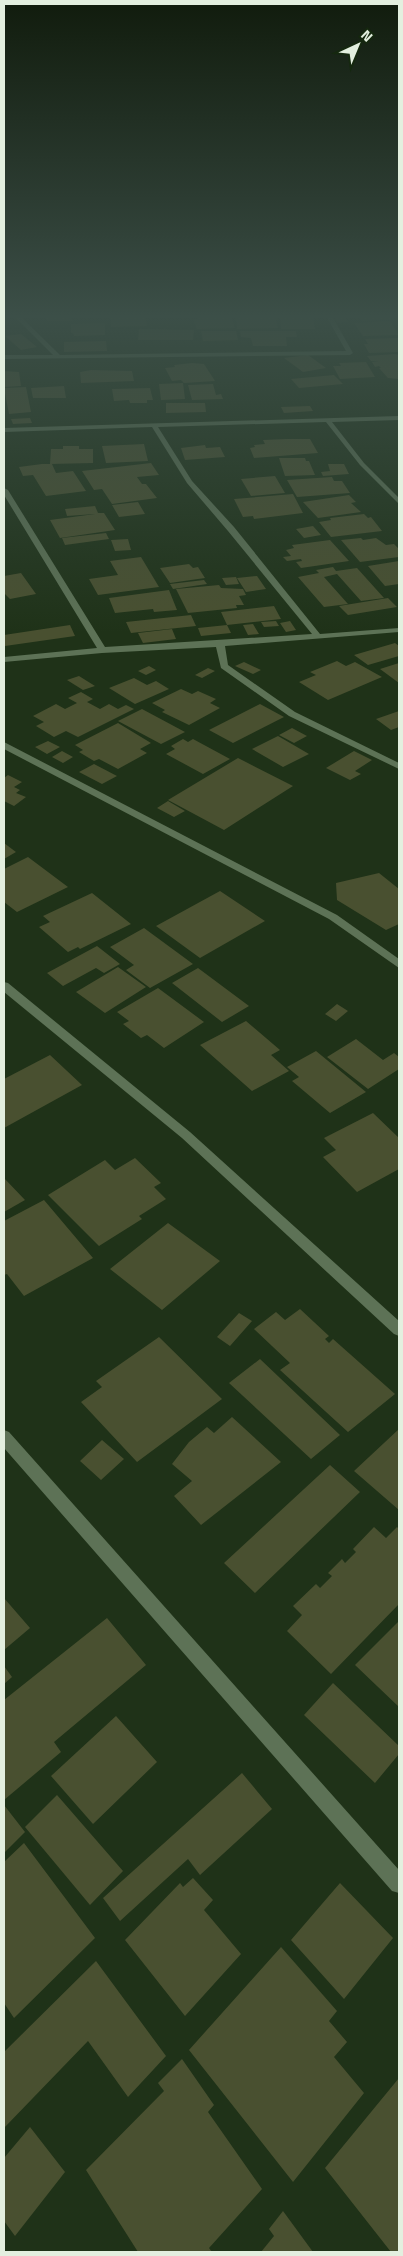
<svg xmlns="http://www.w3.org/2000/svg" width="403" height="2256" viewBox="0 0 403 2256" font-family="'Titillium Web',sans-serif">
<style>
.building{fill:#495030}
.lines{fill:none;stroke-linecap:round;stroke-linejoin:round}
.minor{fill:#5d7256;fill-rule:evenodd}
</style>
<rect width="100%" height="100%" fill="#1f3218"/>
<!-- building -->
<path class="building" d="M45 316H70L73 321H47Z
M122 316H142V318H146L147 326 111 327V317Z
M218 316H231L235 328 197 329 193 319H197L196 317Z
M236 316H275L278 328 237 329Z
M333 316H345L348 322 337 323Z
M352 316H392L394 320 361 321 360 318H353Z
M280 317H313L315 329H281Z
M390 321 399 335 363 336 354 323Z
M105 323V335L74 336 73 333H71V324Z
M139 329 194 330 193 340H138Z
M201 331H236L238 340 203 341Z
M240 331H296L297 337H286L287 346H253L251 338 241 337Z
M21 334 37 347 21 350 5 336Z
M398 338 399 352 369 353 364 344H368L365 339Z
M106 341 107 351 64 352V342Z
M395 354 399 355V379L388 378 379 368H381L379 366 375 367 372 362H379L371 361 367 356Z
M308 355 326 368 303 372 284 358Z
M366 362 375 377 340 379 333 366H341L339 363Z
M192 363 204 364 215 381 184 383 181 380 172 381 165 368 175 367 174 365Z
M91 370 132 371 134 381 81 383 80 372Z
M4 371 19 372 21 386 4 387Z
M334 375 343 384 299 388 291 379Z
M183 383 185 399 161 400 159 384Z
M213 384 216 395 221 394 223 399 192 400 188 385Z
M64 386 66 398H33L31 388Z
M26 387 31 412 9 414 4 388Z
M150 388 153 400H147V403H130L129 400 114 401 112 389Z
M166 403H205L206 412 166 413Z
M310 406 313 411 284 413 281 407Z
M30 418 32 423 13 424 11 419Z
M287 439H310L318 453 254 458 250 448 255 447 254 445 265 444 263 440Z
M144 444 148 461 106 463 102 446Z
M205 445 206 448 220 447 225 457 185 460 181 448Z
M63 446H79V449H93V463L50 464 51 449H63Z
M279 458H305L306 461H309L315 475 285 476Z
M151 463 159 475 137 477 142 484H146L157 498 112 504 102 489 94 490 82 471Z
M42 464H52L56 473 73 471 86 491 46 496 33 475 23 476 19 467Z
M328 464H344L349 474 323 476 321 472 330 471Z
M275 476 285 493 251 496 241 479Z
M332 477 334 481H342L350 493 297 497 287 480Z
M293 494 303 513 254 519 253 516 243 517 234 499Z
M349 495 356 502 351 503 361 512 318 518 303 502Z
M138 502 145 514 119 517 112 505Z
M95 506 98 513H104L115 530 60 538 50 520 95 514 67 516 65 509Z
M364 514 368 518 371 517 382 531 331 537 319 522 331 520 330 518Z
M313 526 321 535 304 538 296 529Z
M106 533 109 539 65 545 62 538Z
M361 538 363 540 376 538 386 545 394 544 399 549V557L360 562 341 540Z
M128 539 131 550 115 551 111 540Z
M330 540 349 561 301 568 296 562 302 561 301 559 287 561 283 557 291 556 286 550 294 548 292 545Z
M141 557 159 587 98 595 89 579 118 575 110 561Z
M399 561V584L385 586 368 566Z
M189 564 193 568 198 567 205 578 170 583 160 568Z
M333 567 336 571 357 568 384 598 361 601 337 574 324 577 348 604 324 607 298 577 319 573 316 570Z
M21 573 36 594 10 599 4 593V576Z
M257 576 266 589 246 592 237 578Z
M236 577 239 584 226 585 222 578Z
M204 580 207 584 173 589 170 584Z
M219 585 221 588 243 589 246 595 239 596 244 605H236L237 608 188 613 176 589Z
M169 590 177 610 154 612 153 609 115 613 109 598Z
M388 598 397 607 348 615 339 606Z
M274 606 281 619 227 625 221 612Z
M191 615 196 626 131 633 126 622Z
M276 621 279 626 264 627 261 622Z
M290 621 296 630 286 632 280 623Z
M253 624 259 634 248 635 243 625Z
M70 625 75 636 5 646 4 643V635Z
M227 625 231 633 201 636 198 628Z
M172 629 176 639 143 643 138 633Z
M395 643 399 646V656L368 665 354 655Z
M337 661 346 666 355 662 382 677 328 700 299 682 316 675 310 672Z
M244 662 261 670 253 674 235 666Z
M399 663V683L380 669Z
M149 666 156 670 146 675 138 671Z
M208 668 215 671 202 678 195 675Z
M79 676 95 686 83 690 67 680Z
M134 678 147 685 156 681 169 689 135 704 109 688Z
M181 689 192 694 198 691 216 699 210 703 220 708 189 725 162 712 165 710 152 703Z
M81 692 93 699 87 702 100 709 109 704 118 709 126 705 134 709 78 737 66 731 54 737 36 726 44 722 33 716 56 704 65 709 77 703 68 698Z
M260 704 284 717 233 743 209 730Z
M142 709 185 732 161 744 118 721Z
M399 711V727L391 730 376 719Z
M118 723 151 743 140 749 147 753 118 769 99 759 94 761 79 752 83 750 75 745Z
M292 728 307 736 294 743 279 735Z
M278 736 309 754 283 767 252 749Z
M183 739 188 742 193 739 230 759 203 774 166 754 175 749 171 746Z
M48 741 60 747 47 754 35 747Z
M62 751 73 757 63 763 52 757Z
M354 751 372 760 355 771 361 774 350 780 326 768Z
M238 758 293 786 224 830 168 800Z
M94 764 117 776 102 784 79 772Z
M8 775 22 782 14 787 20 790 16 793 26 797 14 806 4 801V778Z
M168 801 185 811 174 817 157 808Z
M4 843 16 852 4 859Z
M28 857 68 887 17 912 4 902V869Z
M379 873 399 889V924L386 930 337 900 336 883Z
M220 891 265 921 200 958 156 926Z
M92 893 131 924 80 949 78 947 68 952 39 927 50 922 43 916Z
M144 928 193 964 150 988 126 970 134 965 110 947Z
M97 946 120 964 104 973 96 968 63 986 47 973Z
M118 967 146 987 105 1013 76 992Z
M198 968 249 1006 222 1022 172 983Z
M158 988 204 1022 164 1048 147 1035 141 1038 123 1024 129 1021 117 1012Z
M337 1004 348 1011 336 1021 325 1014Z
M246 1021 280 1050 271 1055 289 1071 252 1091 200 1045Z
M356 1039 383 1060 394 1053 399 1057V1069L368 1089 327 1057Z
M316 1051 366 1092 330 1113 292 1081 299 1077 287 1067Z
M50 1055 82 1085 4 1128V1079Z
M373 1113 399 1138V1169L357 1192 323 1157 336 1150 324 1138Z
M135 1158 161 1183 154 1187 166 1199 139 1216 142 1219 99 1246 48 1195 105 1160 115 1170Z
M4 1178 25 1200 4 1212Z
M44 1200 93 1258 24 1296 7 1274 4 1275V1221Z
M168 1223 220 1261 162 1310 110 1269Z
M300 1309 329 1336 325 1339 329 1343 333 1339 395 1394 348 1432 280 1370 290 1363 254 1329 276 1312 285 1320Z
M239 1313 252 1321 230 1346 217 1337Z
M159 1337 222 1399 137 1462 81 1402 102 1387 96 1381Z
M260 1359 340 1435 311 1459 229 1383Z
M232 1417 281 1462 201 1525 174 1496 192 1481 172 1464 189 1442 207 1427 214 1433Z
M399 1429V1510L354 1471Z
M102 1440 124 1459 101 1480 80 1461Z
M330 1465 360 1492 255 1593 224 1563Z
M374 1527 386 1538 397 1527 399 1529V1604L331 1674 287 1631 302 1615 293 1606 316 1584 320 1588 332 1576 328 1573 342 1559 345 1563 356 1552 353 1549Z
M4 1598 30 1628 4 1650Z
M107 1618 146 1665 54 1742 61 1752 4 1800V1700Z
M399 1621V1707L355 1665Z
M4 1666 12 1677 4 1684Z
M333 1683 399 1746V1754L375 1783 304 1715Z
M116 1716 157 1762 93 1824 51 1776Z
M242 1773 272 1809 200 1875 188 1859 120 1921 103 1898Z
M57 1795 123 1871 90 1905 25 1827Z
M4 1805 25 1832 4 1853Z
M24 1843 95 1938 14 2018 4 2003V1862Z
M193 1878 213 1900 204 1910 241 1954 185 2016 125 1940 180 1883 183 1887Z
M340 1883 393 1938 344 1999 291 1940Z
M281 1947 337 2011 329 2021 347 2042 334 2057 364 2093 293 2182 189 2050Z
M96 1961 166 2056 128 2097 88 2041 4 2128V2052Z
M182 2059 214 2105 208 2112 262 2189 209 2248 212 2252H138L86 2170 164 2091 158 2083Z
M399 2078V2252H391L325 2168Z
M30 2127 65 2172 15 2236 4 2221V2158Z
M283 2211 313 2252H261L274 2236 269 2229Z"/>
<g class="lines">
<!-- minor -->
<path class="minor" d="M14 316H20L60 355 346 351 326 316H332L353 353 350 355 4 359V355H53Z
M399 416V420L332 422 364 463 399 498V504L360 465 326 422 158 427 192 481 234 527 320 634 399 628V632L225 646 228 665 295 712 399 763V769L289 716 221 668 216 647 102 653 4 662V657L97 648 4 495V488L8 490 105 647 312 634 228 531 187 483 152 427 4 432V428Z
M4 742 337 915 399 959V968L329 919 4 749Z
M4 982 8 983 190 1132 399 1321V1336L394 1334 182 1138 4 992Z
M4 1430 9 1432 399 1870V1893L392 1891 4 1448Z"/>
</g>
<!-- sky -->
<linearGradient id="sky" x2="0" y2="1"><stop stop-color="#111c0d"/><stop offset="0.5" stop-color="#3c4f48"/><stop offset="1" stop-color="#3c4f48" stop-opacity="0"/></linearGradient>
<rect width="403" height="632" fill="url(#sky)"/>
<!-- border -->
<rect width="403" height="2256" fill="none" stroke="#e3efdf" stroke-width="10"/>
<!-- north arrow -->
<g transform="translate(358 45) rotate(44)" stroke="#15280f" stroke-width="4" paint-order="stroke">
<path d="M0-4L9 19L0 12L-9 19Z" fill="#e3efdf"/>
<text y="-8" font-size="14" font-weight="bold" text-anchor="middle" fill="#e3efdf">N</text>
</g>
</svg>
